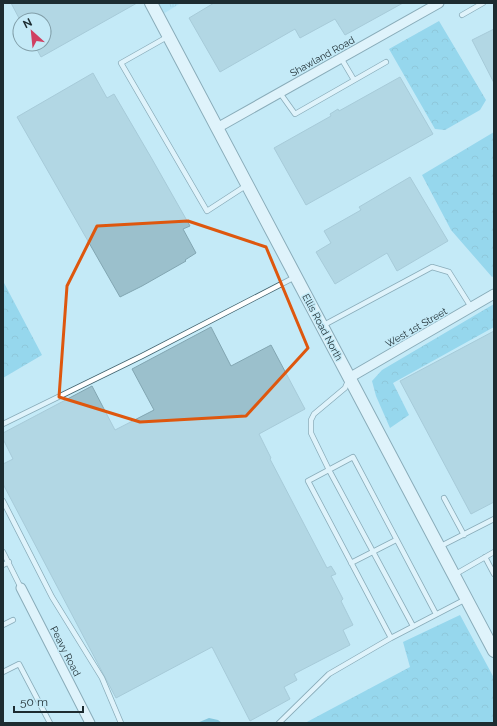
<svg xmlns="http://www.w3.org/2000/svg" width="497" height="726" viewBox="0 0 497 726" font-family="Raleway,sans-serif">
<style>
.grass{fill:url(#grass-tufts)}
.forest{fill:url(#forest-crowns)}
.water{fill:#339cba}
.building{fill:#9bc0cc;stroke:#82a6b2}
.lines{fill:none;stroke-linecap:round;stroke-linejoin:round}
.service-casing{stroke:#41636e;stroke-width:6}
.minor-casing{stroke:#41636e;stroke-width:11}
.tertiary-casing{stroke:#41636e;stroke-width:14}
.service{stroke:#fff;stroke-width:4.5}
.minor{stroke:#fff;stroke-width:9}
.tertiary{stroke:#fff;stroke-width:12}
.marked{fill:none;stroke:#de570e;stroke-width:3;stroke-linejoin:round}
.labels{text-anchor:middle;stroke-width:3;stroke-linejoin:round;paint-order:stroke}
.street-label{font-size:10px;fill:#1d2c31;stroke:#c4eaf7}
</style>
<defs>
<pattern id="grass-tufts" width="24" height="20" patternUnits="userSpaceOnUse"><rect width="24" height="20" fill="#9adcf2"/><path d="M3 7l-1-3M5 7V3M7 7l1-3M15 17l-1-3M17 17v-4M19 17l1-3" fill="none" stroke="#84bdd0"/></pattern>
<pattern id="forest-crowns" width="20" height="18" patternUnits="userSpaceOnUse"><rect width="20" height="18" fill="#5dc1e0"/><path d="M2 6a3 3 0 1 1 6 0M12 15a3 3 0 1 1 6 0" fill="none" stroke="#4c9db6"/></pattern>
</defs>
<rect width="100%" height="100%" fill="#c4eaf7"/>
<!-- grass -->
<path class="grass" d="M157 3H181L163 14Z"/>
<!-- forest -->
<path class="forest" d="M439 21 486 100 480 110 445 130 435 129 389 49Z
M494 132V276L492 277 451 230 422 175Z
M3 281 42 355 3 378Z
M494 304V327L393 383 409 415 390 428 376 396 372 381 382 370Z
M460 615 494 678V723H305L410 667 403 642Z"/>
<!-- water -->
<path class="water" d="M209 718 218 720 222 723H197Z"/>
<!-- building -->
<path class="building" d="M11 3H137L41 57 34 44H44V20H20Z
M214 3H403L345 35 335 19 300 38 295 29 220 72 189 18Z
M494 29V83L472 40Z
M93 73 107 98 114 94 152 159 190 226 183 229 196 253 185 260 186 261 142 286 120 297 17 117Z
M400 77 433 134 306 205 274 148 331 116 330 114 338 109 339 111Z
M410 177 448 241 397 271 387 253 335 284 316 252 331 243 324 231 361 210 359 207Z
M211 327 231 366 271 345 305 409 259 434 271 458 270 459 327 568 331 566 336 574 331 576 343 599 341 601 353 625 343 630 350 645 294 674 297 680 284 687 290 699 250 721 212 647 116 698 3 484V464L13 459 3 439V433L92 386 115 430 154 410 132 369Z
M494 331V502L471 514 400 381Z"/>
<g class="lines">
<!-- service casing -->
<g class="service-casing">
<path id="service" d="M462 15 483 3
M167 37 121 63 207 211 247 185
M341 58 354 80
M280 93 295 114 386 62
M322 326 432 267 449 272 471 307
M348 381 345 388 314 414 311 420V433L329 470 413 626
M3 424 142 356 295 277
M444 498 464 535
M3 501 52 597 102 678 121 723
M439 547 494 519
M3 552 21 588
M485 557 494 574
M351 563 396 540
M3 565 9 562
M454 575 494 552
M436 614 353 457 308 481 391 638 466 599
M3 625 13 620
M3 672 19 664 50 723
M279 723 329 674 391 638"/>
</g>
<!-- minor casing -->
<g class="minor-casing">
<path id="minor" d="M217 128 439 3
M349 378 494 294
M21 588 90 723"/>
</g>
<!-- tertiary casing -->
<g class="tertiary-casing">
<path id="tertiary" d="M151 3 494 651"/>
</g>
<!-- service -->
<use href="#service" class="service"/>
<!-- minor -->
<use href="#minor" class="minor"/>
<!-- tertiary -->
<use href="#tertiary" class="tertiary"/>
</g>
<!-- marked area -->
<path d="M0 0H497V726H0ZM188 221 266 247 308 348 246 416 140 422 59 397 67 286 97 226Z" fill="#c4eaf7" fill-opacity=".55" fill-rule="evenodd"/>
<path class="marked" d="M188 221 266 247 308 348 246 416 140 422 59 397 67 286 97 226Z"/>
<g class="labels">
<!-- street labels -->
<g class="street-label">
<text transform="translate(322 56) rotate(-29)" y="4">Shawland Road</text>
<text transform="translate(323 327) rotate(62)" y="4">Ellis Road North</text>
<text transform="translate(416 327) rotate(-30)" y="4">West 1st Street</text>
<text transform="translate(66 651) rotate(63)" y="4">Peavy Road</text>
</g>
</g>
<!-- border -->
<rect width="497" height="726" fill="none" stroke="#1d2c31" stroke-width="8"/>
<!-- north arrow -->
<g transform="translate(32 32) rotate(333)"><circle r="19" fill="#c4eaf7" stroke="#819ea8"/>
<path d="M0-3L7 15L0 10L-7 15Z" fill="#d04062"/>
<text y="-6" font-size="11" font-weight="bold" text-anchor="middle" fill="#1d2c31">N</text>
</g>
<!-- scale -->
<path d="M14 706v6h69v-6" fill="none" stroke="#1d2c31" stroke-width="2"/>
<text x="20" y="706" font-size="12" fill="#1d2c31" stroke="#c4eaf7" stroke-width="3" paint-order="stroke">50 m</text>
</svg>
